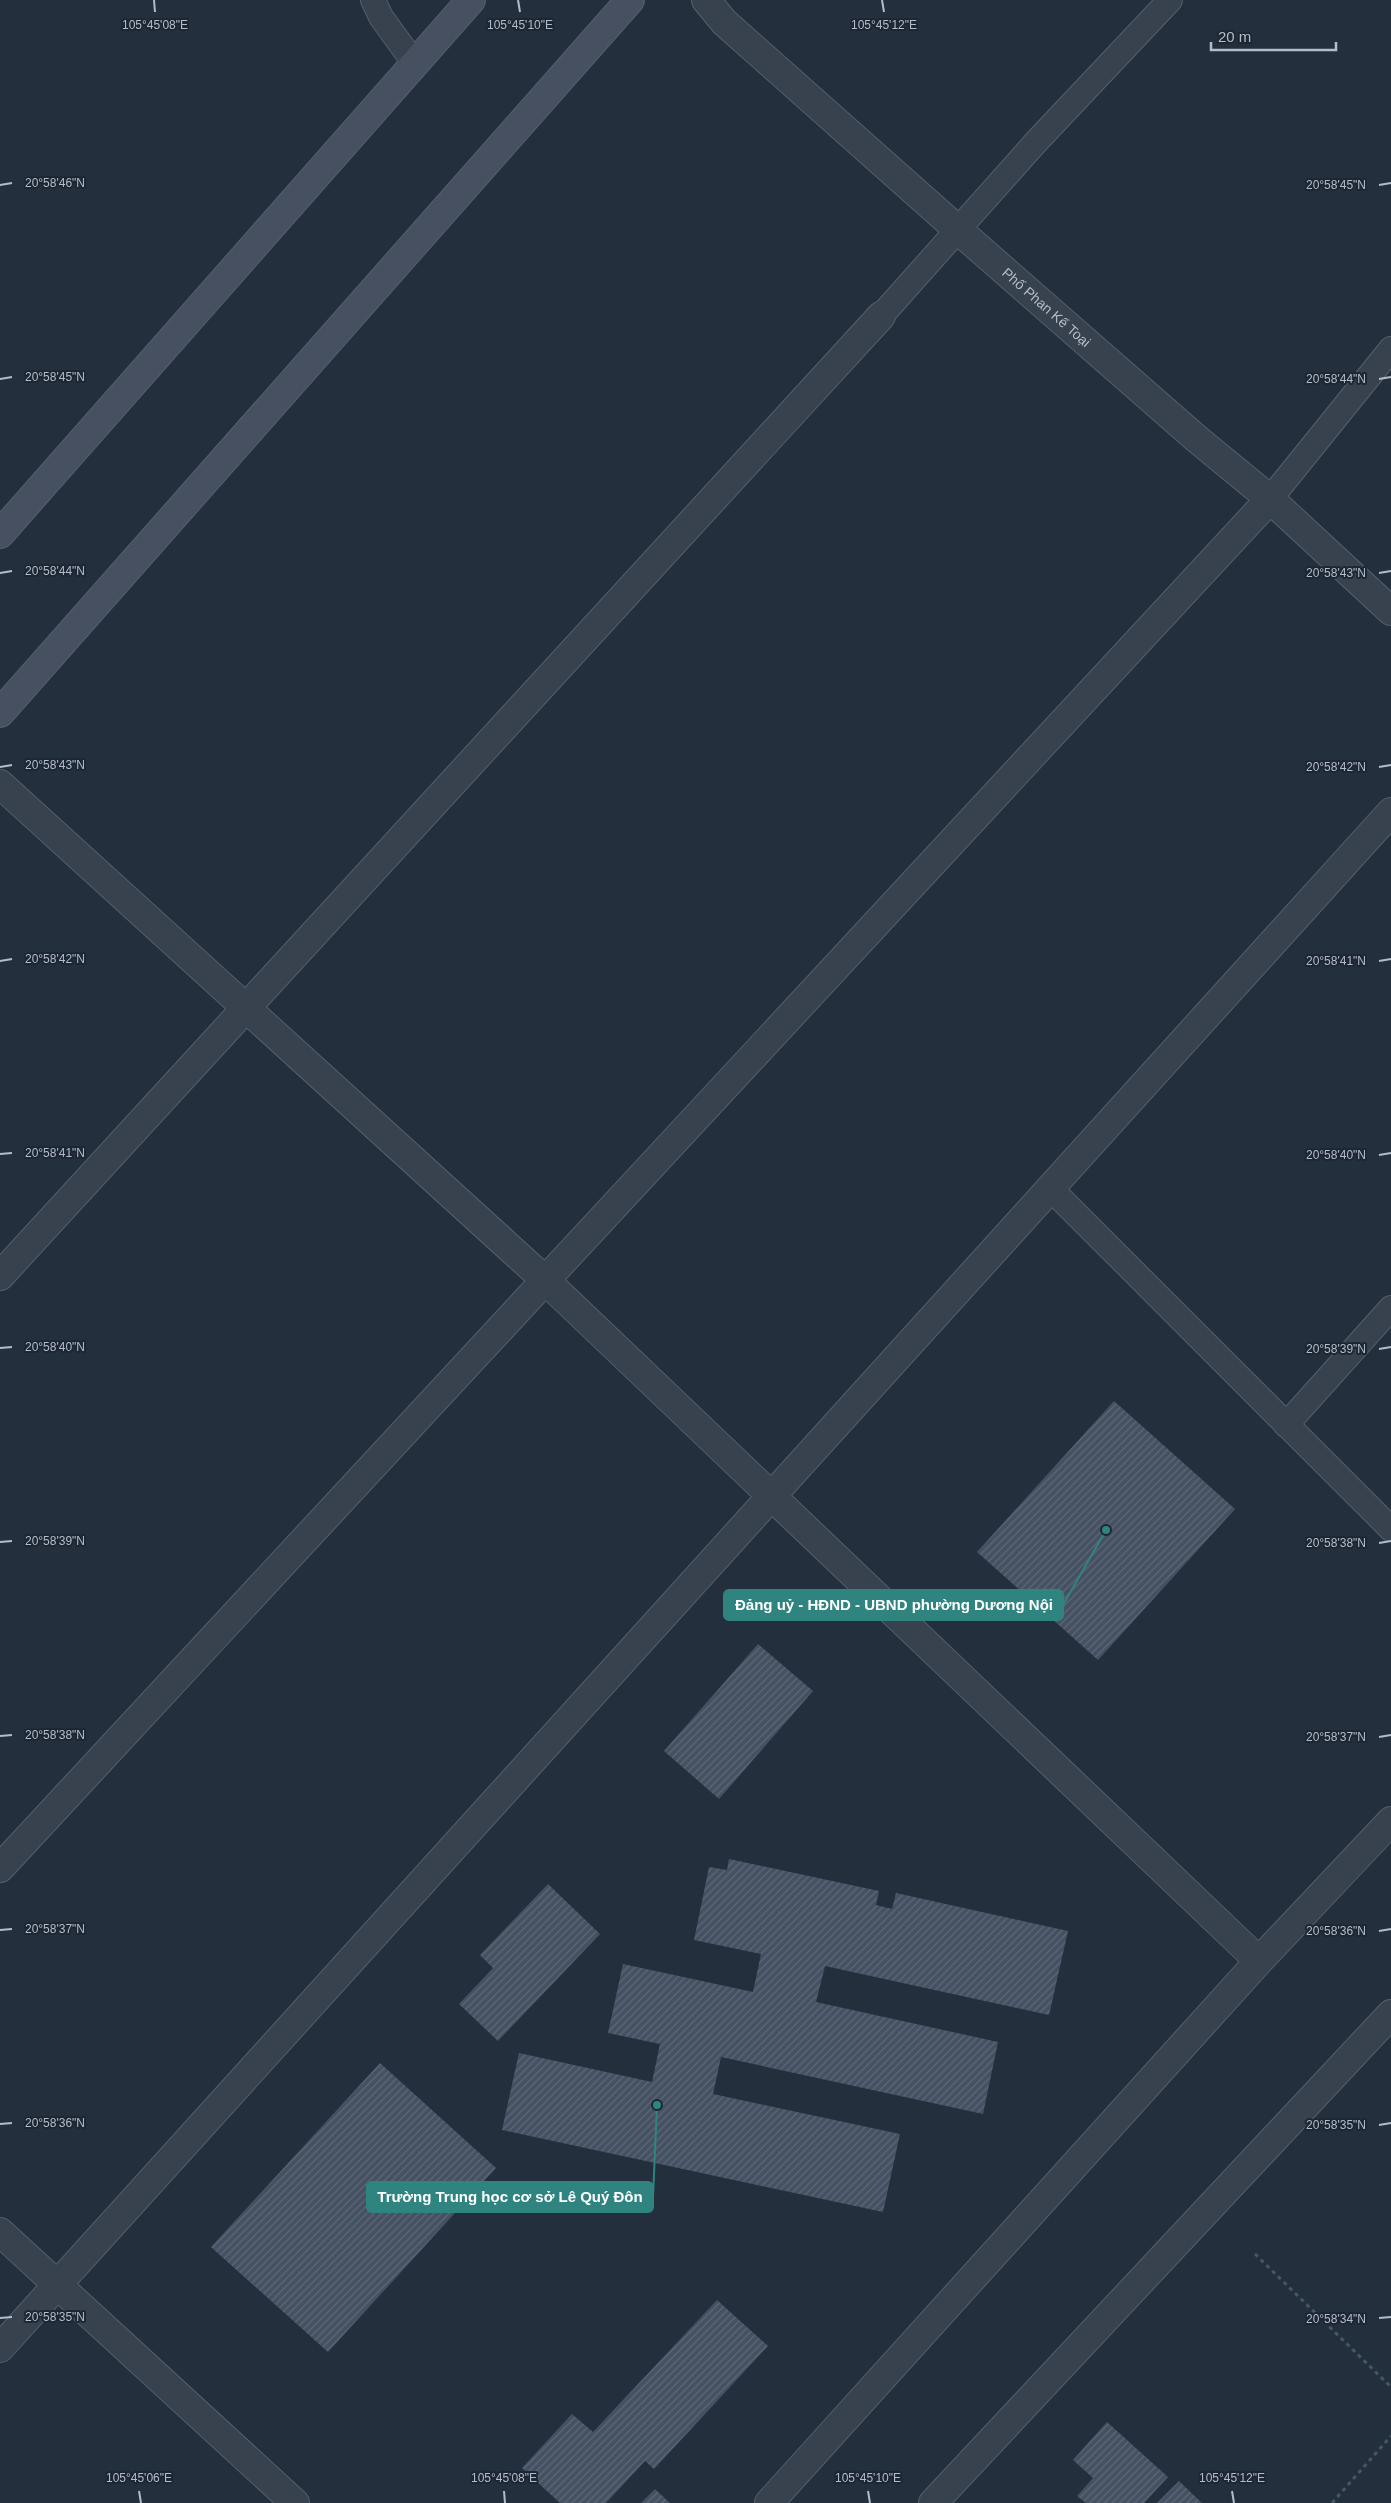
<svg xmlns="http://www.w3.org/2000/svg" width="1391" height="2503" viewBox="0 0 1391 2503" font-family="Helvetica,sans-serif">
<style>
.building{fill:url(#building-hatch)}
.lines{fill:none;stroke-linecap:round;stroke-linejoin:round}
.service-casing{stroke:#565f6c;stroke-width:26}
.minor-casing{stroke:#565f6c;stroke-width:30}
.tertiary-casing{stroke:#565f6c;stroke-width:30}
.secondary-casing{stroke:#565f6c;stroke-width:30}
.path{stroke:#44595c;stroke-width:3;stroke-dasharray:4 4;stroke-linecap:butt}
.service{stroke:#38414e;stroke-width:24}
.minor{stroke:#38414e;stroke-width:28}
.tertiary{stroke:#38414e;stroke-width:28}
.secondary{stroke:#465061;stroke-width:28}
.ticks{fill:none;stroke:#b4bcc9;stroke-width:2}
.labels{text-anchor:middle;stroke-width:4;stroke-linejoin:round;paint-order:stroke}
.street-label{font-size:14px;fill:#b4bcc9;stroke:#1d2633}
.ticks-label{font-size:12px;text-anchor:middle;fill:#b4bcc9;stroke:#1d2633;stroke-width:4;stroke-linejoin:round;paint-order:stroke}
.leader{fill:none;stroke:#308480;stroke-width:2}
.callout-dot{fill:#308480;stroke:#1d2633;stroke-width:2}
.callout{fill:#308480;stroke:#308480;stroke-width:2}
.callout-label{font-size:15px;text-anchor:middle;font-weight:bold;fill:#fff}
</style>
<defs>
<pattern id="building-hatch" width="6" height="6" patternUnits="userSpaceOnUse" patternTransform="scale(1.25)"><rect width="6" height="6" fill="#455162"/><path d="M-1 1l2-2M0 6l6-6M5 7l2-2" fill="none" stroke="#5d6877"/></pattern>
</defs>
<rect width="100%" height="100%" fill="#242f3e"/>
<!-- building -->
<path class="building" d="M1114 1401 1235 1509 1098 1660 977 1552Z
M758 1644 813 1691 719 1799 664 1751Z
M729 1859 879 1891 876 1905 892 1909 896 1893 1068 1931 1049 2015 825 1966 816 2002 998 2042 983 2114 721 2057 713 2094 900 2134 883 2212 502 2130 519 2053 652 2082 660 2044 608 2033 623 1964 753 1992 761 1954 694 1940 709 1867 727 1870Z
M548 1884 600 1934 498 2041 459 2004 493 1968 480 1955Z
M380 2063 496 2168 328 2352 211 2247Z
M717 2300 768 2346 654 2469 645 2461 606 2503H560L522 2468 572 2414 593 2432Z
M1107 2422 1168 2477 1144 2503H1086L1077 2496 1093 2478 1073 2460Z
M1179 2481 1202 2503H1157Z
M655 2489 670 2503H641Z"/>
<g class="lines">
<!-- service casing -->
<g class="service-casing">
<path id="service" d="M373 0 381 17 415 64
M881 316 1036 142 1170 0
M1270 499 1391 349
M1051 1189 1391 1529
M1286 1425 1391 1308"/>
</g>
<!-- minor casing -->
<g class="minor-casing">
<path id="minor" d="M0 784 545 1280 1259 1961
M0 1276 881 316
M0 1868 1270 499
M0 2232 295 2503
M0 2348 1391 812
M769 2503 1259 1961 1391 1821
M933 2503 1391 2014"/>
</g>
<!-- tertiary casing -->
<g class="tertiary-casing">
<g id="tertiary">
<path id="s1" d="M706 0 724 22 957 229 1197 439 1270 499 1391 611"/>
</g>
</g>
<!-- secondary casing -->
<g class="secondary-casing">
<path id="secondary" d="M0 534 471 0
M0 713 630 0"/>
</g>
<!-- path -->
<path class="path" d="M1255 2254 1391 2387
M1332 2503 1391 2436"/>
<!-- service -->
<use href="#service" class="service"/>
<!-- minor -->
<use href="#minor" class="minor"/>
<!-- tertiary -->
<use href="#tertiary" class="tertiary"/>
<!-- secondary -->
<use href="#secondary" class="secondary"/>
</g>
<!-- ticks -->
<path class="ticks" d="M154 0 155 12M518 0 520 12M882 0 884 12M0 185 12 183M1379 185 1391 183M0 379 12 377M1379 379 1391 377M0 573 12 571M1379 573 1391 571M0 767 12 765M1379 767 1391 765M0 961 12 959M1379 961 1391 959M0 1154 12 1153M1379 1155 1391 1153M0 1348 12 1347M1379 1349 1391 1347M0 1542 12 1541M1379 1543 1391 1541M0 1736 12 1735M1379 1737 1391 1735M0 1930 12 1929M1379 1931 1391 1929M0 2124 12 2123M1379 2125 1391 2123M0 2318 12 2317M1379 2318 1391 2317M139 2491 141 2503M504 2491 505 2503M868 2491 870 2503M1232 2491 1234 2503"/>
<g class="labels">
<!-- street labels -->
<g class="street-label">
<text dy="5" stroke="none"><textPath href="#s1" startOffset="459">Phố Phan Kế Toại</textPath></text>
</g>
</g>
<g class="ticks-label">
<text x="155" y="29">105°45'08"E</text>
<text x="520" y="29">105°45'10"E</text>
<text x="884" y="29">105°45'12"E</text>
<text x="55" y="187">20°58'46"N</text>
<text x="1336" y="189">20°58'45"N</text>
<text x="55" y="381">20°58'45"N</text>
<text x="1336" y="383">20°58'44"N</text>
<text x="55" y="575">20°58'44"N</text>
<text x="1336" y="577">20°58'43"N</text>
<text x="55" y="769">20°58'43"N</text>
<text x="1336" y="771">20°58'42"N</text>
<text x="55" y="963">20°58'42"N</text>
<text x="1336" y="965">20°58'41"N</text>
<text x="55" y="1157">20°58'41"N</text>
<text x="1336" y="1159">20°58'40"N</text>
<text x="55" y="1351">20°58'40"N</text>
<text x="1336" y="1353">20°58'39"N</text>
<text x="55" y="1545">20°58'39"N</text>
<text x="1336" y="1547">20°58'38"N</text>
<text x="55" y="1739">20°58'38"N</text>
<text x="1336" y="1741">20°58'37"N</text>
<text x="55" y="1933">20°58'37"N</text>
<text x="1336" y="1935">20°58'36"N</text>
<text x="55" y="2127">20°58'36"N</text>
<text x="1336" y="2129">20°58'35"N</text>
<text x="55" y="2321">20°58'35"N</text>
<text x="1336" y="2323">20°58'34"N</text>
<text x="139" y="2482">105°45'06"E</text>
<text x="504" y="2482">105°45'08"E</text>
<text x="868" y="2482">105°45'10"E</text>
<text x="1232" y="2482">105°45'12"E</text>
</g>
<!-- callouts -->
<path class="leader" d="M1106 1530L1063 1605M657 2105L653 2197"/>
<g class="callout-dot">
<circle cx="1106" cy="1530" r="5"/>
<circle cx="657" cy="2105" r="5"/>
</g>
<g class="callout">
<rect x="724" y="1590" width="339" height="30" rx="5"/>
<rect x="367" y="2182" width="286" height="30" rx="5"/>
</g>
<g class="callout-label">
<text x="894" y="1610">Đảng uỷ - HĐND - UBND phường Dương Nội</text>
<text x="510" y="2202">Trường Trung học cơ sở Lê Quý Đôn</text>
</g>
<!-- scale -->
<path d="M1211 42v8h125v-8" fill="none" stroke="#b4bcc9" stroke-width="2.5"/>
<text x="1218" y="42" font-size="15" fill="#b4bcc9" stroke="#1d2633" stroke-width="4" paint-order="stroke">20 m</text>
</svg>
